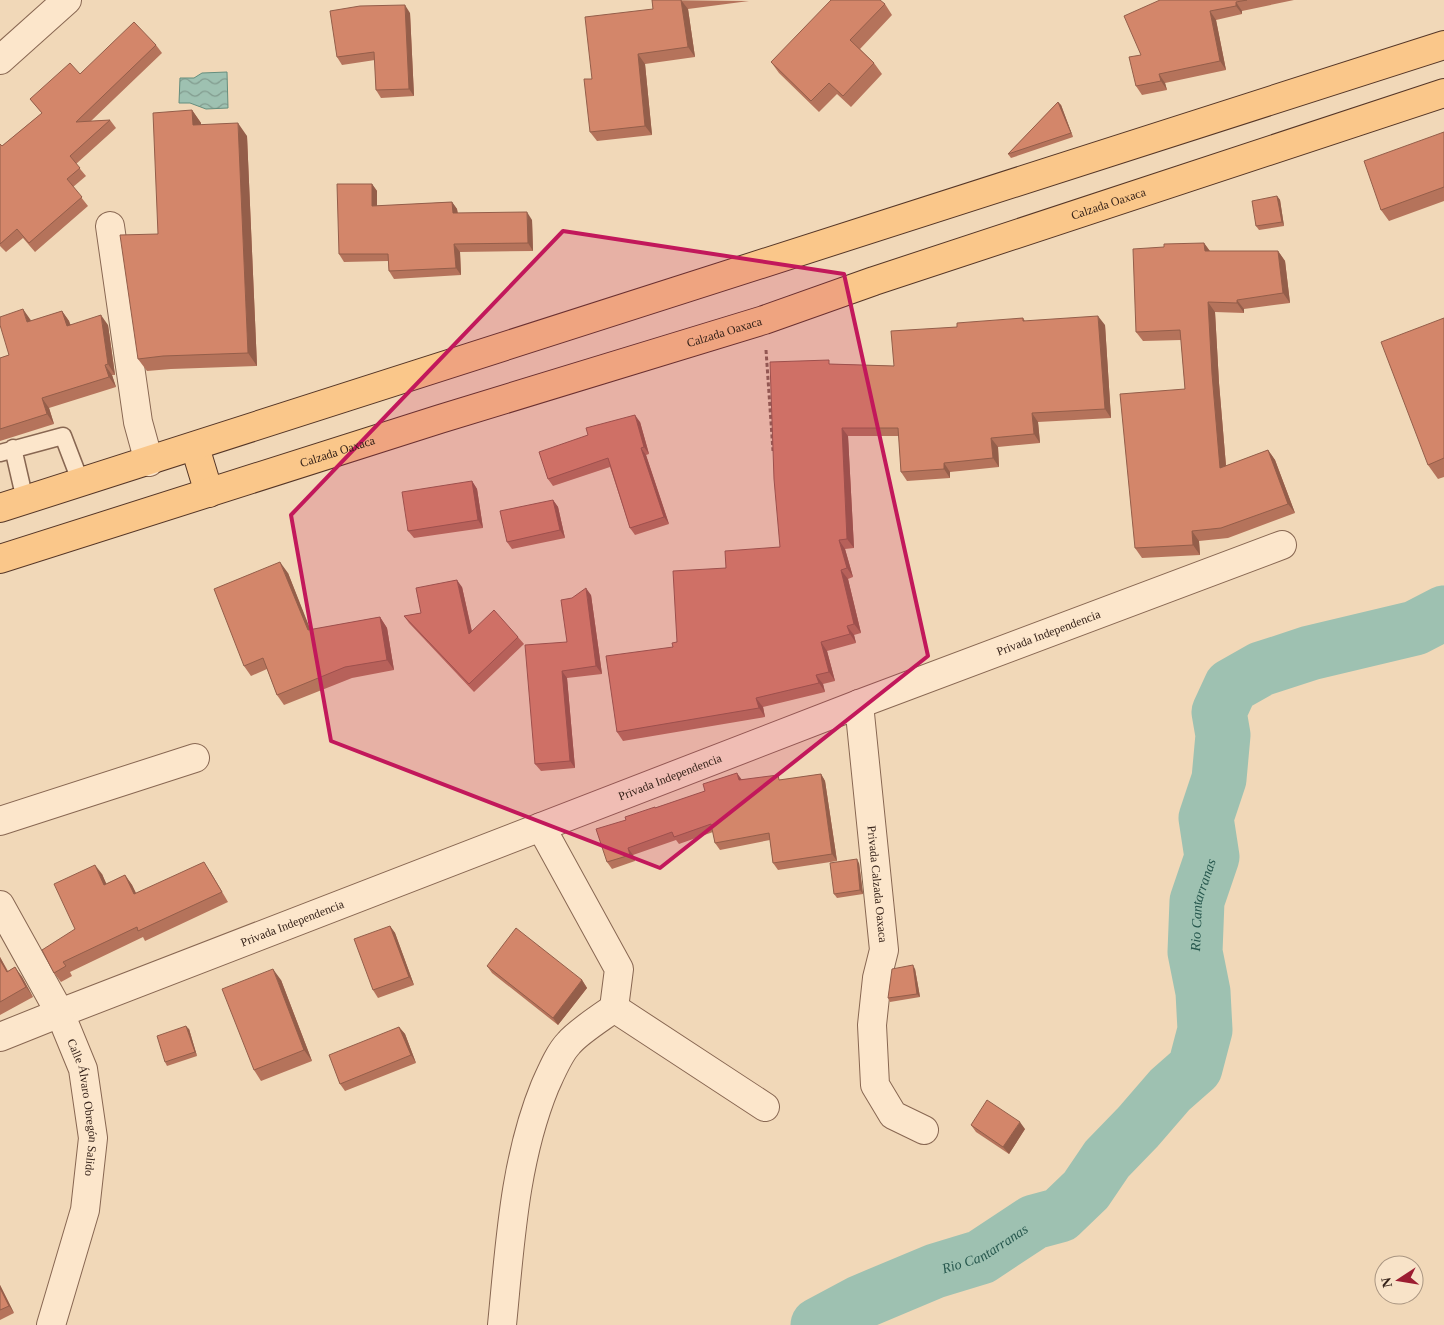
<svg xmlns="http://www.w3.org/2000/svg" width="1444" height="1325" viewBox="0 0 1444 1325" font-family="Georgia,serif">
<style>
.water{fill:url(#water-waves);stroke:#658e7e}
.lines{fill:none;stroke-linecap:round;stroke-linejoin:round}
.river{stroke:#9ec1b1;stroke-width:55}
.service-casing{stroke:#886752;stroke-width:19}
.minor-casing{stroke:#886752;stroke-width:30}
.tertiary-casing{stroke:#886752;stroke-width:30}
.primary-casing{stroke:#553627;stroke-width:30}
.path{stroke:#886752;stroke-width:3;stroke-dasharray:4 2.5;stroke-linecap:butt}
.service{stroke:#fce6cb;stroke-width:16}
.minor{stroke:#fce6cb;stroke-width:28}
.tertiary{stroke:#fce6cb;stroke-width:28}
.primary{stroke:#fac78a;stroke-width:28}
.wall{fill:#b5735b}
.shaded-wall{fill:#945e4a}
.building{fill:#d3866a;stroke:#945e4a}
.marked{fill:#c2185b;fill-opacity:0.2;stroke:#c2185b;stroke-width:4;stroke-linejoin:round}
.labels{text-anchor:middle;stroke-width:5;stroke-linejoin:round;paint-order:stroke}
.street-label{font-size:12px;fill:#352219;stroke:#f8e3c8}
.water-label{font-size:14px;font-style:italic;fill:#26574d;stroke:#f8e3c8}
</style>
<defs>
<pattern id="water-waves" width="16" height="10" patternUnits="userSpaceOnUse" patternTransform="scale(1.25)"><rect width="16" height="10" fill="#9ec1b1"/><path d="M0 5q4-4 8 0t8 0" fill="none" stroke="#829c8f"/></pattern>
</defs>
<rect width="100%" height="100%" fill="#f1d8b8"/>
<!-- water -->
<path class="water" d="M227 72 228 108 206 109 190 103H179L180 78H194L202 73Z"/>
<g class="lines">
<!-- river -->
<path class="river" id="s1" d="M818 1325 861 1302 935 1271 981 1257 1034 1222 1060 1215 1086 1190 1107 1159 1138 1127 1170 1090 1195 1068 1205 1030 1203 992 1195 952 1197 901 1212 857 1206 818 1219 779 1223 735 1219 712 1231 686 1261 669 1310 653 1415 628 1444 613"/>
<!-- service casing -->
<g class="service-casing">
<path id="service" d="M13 448 25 500
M0 453 63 436 81 483"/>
</g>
<!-- minor casing -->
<g class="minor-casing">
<g id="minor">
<path d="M0 60 67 0"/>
<path d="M110 226 138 422 149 462"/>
<path id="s2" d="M859 704 884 950 877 978 872 1025 875 1085 893 1115 924 1130"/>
<path d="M0 821 195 758"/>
<path d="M614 1008 765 1107"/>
<path id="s3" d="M60 1013 859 704 1282 545"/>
<path d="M502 1325C510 1245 514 1162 545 1086 551 1073 559 1053 569 1043 578 1032 602 1017 614 1008L619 969 541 827"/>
</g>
</g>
<!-- tertiary casing -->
<g class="tertiary-casing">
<g id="tertiary">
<path id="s4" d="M0 905 60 1013 83 1069 93 1138 85 1210 51 1325"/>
<path d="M0 1037 60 1013"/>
</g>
</g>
<!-- primary casing -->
<g class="primary-casing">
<g id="primary">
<path d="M195 447 209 493"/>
<path d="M0 508 1444 45"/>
<path id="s5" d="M0 559 440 419 764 320 874 281 1444 93"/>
</g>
</g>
<!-- path -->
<path class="path" d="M766 350 773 451"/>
<!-- service -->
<use href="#service" class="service"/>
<!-- minor -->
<use href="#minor" class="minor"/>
<!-- tertiary -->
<use href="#tertiary" class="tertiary"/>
<!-- primary -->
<use href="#primary" class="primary"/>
</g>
<!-- wall -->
<path class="wall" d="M652 0 749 1 688 9 695 57 645 64 652 135 597 141 590 132 592 79 653 9Z
M1160 0H1294L1242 11V14L1216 20 1226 70 1165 83 1167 90 1142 95 1136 86 1141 55Z
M885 4 892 15 860 49 874 63 882 74 851 107 837 94 819 112 779 73 771 62Z
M410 13 414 96 381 98 376 90 375 60 342 65 337 57Z
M156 45 162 53 91 121 110 120 116 128 76 164 86 176 73 187 88 206 35 252 23 238 6 252 0 246V144L2 146 42 113 30 99 80 74Z
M1058 102 1061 105 1073 137 1011 158 1008 154Z
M192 110 201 123V125L247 136 257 366 171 369 147 371 138 359 158 234Z
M1444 132V201L1389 221 1381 210Z
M372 184 377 191V206L452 202 457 209 458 213 532 220 533 251 460 252 461 275 394 279 389 271 388 261 344 262 339 254Z
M1277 196 1280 200 1284 226 1259 230 1256 226Z
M1204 243 1210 251H1278L1285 261 1290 303 1244 309V313L1215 312 1219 383 1226 466 1268 450 1275 460 1295 513 1228 538 1199 541 1200 555 1142 558 1135 548 1185 389 1181 340 1143 341 1136 332 1164 247Z
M62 311 69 321 70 324 108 325 115 375H112L116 387 49 408 54 424 0 441V358L9 355 30 319 31 321Z
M1023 318 1025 321 1105 325 1111 418 1038 422 1040 443 998 447 999 467 950 472V478L907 481 901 472 899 436H848L854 548 845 549 853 577 848 579 861 633 854 635 856 643 827 651 835 681 823 684 825 692 763 707 765 717 623 741 617 732 726 568 780 547 832 364 894 366 957 327Z
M1444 318V477L1438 479 1428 465Z
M640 422 649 454 646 455 669 524 635 535 630 528 610 467 553 486 548 479Z
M472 481 477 489 483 528 414 538 408 531Z
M553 500 558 507 565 538 512 549 507 542Z
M288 573 310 630 380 617 387 628 394 670 352 678 284 705 277 695 267 669 251 676 244 666Z
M462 587 472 631 518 637 524 644 474 692 409 623 404 616 421 613Z
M591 595 602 674 567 678 575 768 541 771 535 764 567 642Z
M821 774 825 781 837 861 778 870 773 863 770 840 720 850 715 843 713 832 679 844 676 840 633 855 635 861 612 869 607 862 626 820 655 808 742 779 782 780Z
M859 863 863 894 837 898 834 894Z
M210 871 228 902 145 941 143 937 70 972 72 976 61 982 54 973 102 874 106 884 125 875 132 885 136 893Z
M390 926 395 933 414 985 378 998 373 990Z
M0 957 8 971 15 967 22 977 33 997 0 1015Z
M487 966 582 980 587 988 558 1025 492 973Z
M915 969 920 997 890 1002 888 998Z
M281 980 312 1061 261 1081 254 1070Z
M399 1027 405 1034 416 1063 345 1091 340 1084Z
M189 1029 197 1056 167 1066 165 1062Z
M971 1125 1025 1129 1009 1154 976 1132Z
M0 1285 14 1313 0 1320Z"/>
<!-- shaded-wall -->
<path class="shaded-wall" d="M681 0 688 9 695 57 688 47Z
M1236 2 1242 11V14L1236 6Z
M405 5 410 13 414 96 409 89Z
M1210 11 1216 20 1226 70 1220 61Z
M638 54 645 64 652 135 645 126Z
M1159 74 1165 83 1167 90 1161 81Z
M1058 102 1061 105 1073 137 1071 133Z
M192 110 201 123V138L193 125Z
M238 123 247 136 257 366 248 353Z
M372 184 377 191V213L372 206Z
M1277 196 1280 200 1284 226 1282 222Z
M452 202 457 209 458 221 453 213Z
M527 212 532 220 533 251 528 243Z
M1204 243 1211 253 1205 251Z
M454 244 460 252 461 275 456 268Z
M1278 251 1285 261 1290 303 1283 293Z
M1237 300 1244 309V313L1237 303Z
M1208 302 1215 312 1219 383 1227 478 1220 468 1212 374Z
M23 309 30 319 35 332 27 322Z
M62 311 69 321 74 336 67 326Z
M101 315 108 325 115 375 108 364Z
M1098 316 1105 325 1111 418 1105 409Z
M105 365 112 375 116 387 109 377Z
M42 398 49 408 54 424 47 414Z
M1032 413 1038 422 1040 443 1034 434Z
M635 415 640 422 649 454 644 447Z
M842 428 848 436 854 548 847 539Z
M991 438 998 447 999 467 993 458Z
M641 448 646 455 669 524 664 517Z
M1268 450 1275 460 1295 513 1288 504Z
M944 463 950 472V478L944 469Z
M472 481 477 489 483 528 478 520Z
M553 500 558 507 565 538 560 530Z
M1192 531 1199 541 1200 555 1193 545Z
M839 540 845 549 853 577 847 568Z
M280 562 288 573 315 641 308 630Z
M841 570 848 579 861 633 854 624Z
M457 580 462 587 474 642 469 634Z
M586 588 591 595 602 674 596 666Z
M380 617 387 628 394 670 387 660Z
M847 626 854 635 856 643 850 634Z
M821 642 827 651 835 681 829 672Z
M562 671 567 678 575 768 570 761Z
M816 675 823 684 825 692 819 683Z
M756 698 763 707 765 717 759 708Z
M737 773 742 780H739Z
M821 774 825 781 837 861 832 854Z
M628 848 633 855 635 861 630 855Z
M857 859 859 863 863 894 860 890Z
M95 865 102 874 111 894 104 885Z
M125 875 132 885 141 904 134 894Z
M390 926 395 933 414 985 409 977Z
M0 957 13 982 7 972 0 960Z
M913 965 915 969 920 997 917 994Z
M15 967 22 977 33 997 26 987Z
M273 969 281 980 312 1061 304 1050Z
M582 980 587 988 558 1025 553 1018Z
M186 1026 189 1029 197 1056 195 1052Z
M399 1027 405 1034 416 1063 411 1055Z
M1020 1122 1025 1129 1009 1154 1003 1147Z
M0 1285 14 1313 9 1306 0 1288Z"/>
<!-- building -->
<path class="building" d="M652 0H681L688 47 638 54 645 126 590 132 584 79H592L585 17 653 9Z
M831 0H880L885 4 850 40 874 63 843 96 829 83 811 101 771 62Z
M1160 0H1247L1236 2V6L1210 11 1220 61 1159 74 1161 81 1136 86 1129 57 1141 55 1124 16Z
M405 5 409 89 376 90 374 52 337 57 330 11 360 6Z
M134 22 156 45 76 122 110 120 70 156 80 168 67 179 82 197 29 243 17 229 0 244V144L2 146 42 113 30 99 70 63 80 74Z
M1058 102 1071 133 1008 154Z
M192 110 193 125 238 123 248 353 163 356 138 359 120 235 158 234 153 113Z
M1444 132V187L1381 210 1364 161Z
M337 184H372V206L452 202 453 213 527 212 528 243 454 244 456 268 389 271 388 254H339Z
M1277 196 1282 222 1256 226 1252 201Z
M1204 243 1205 251H1278L1283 293 1237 300V303L1208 302 1212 374 1220 468 1268 450 1288 504 1221 528 1192 531 1193 545 1135 548 1120 394 1185 389 1180 330 1136 332 1133 249 1164 247V244Z
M23 309 27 322 62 311 67 326 101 315 108 364 105 365 109 377 42 398 47 414 0 429V358L9 355 0 325V317Z
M1098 316 1105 409 1032 413 1034 434 991 438 993 458 944 463V469L901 472 898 428H842L847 539 839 540 847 568 841 570 854 624 847 626 850 634 821 642 829 672 816 675 819 683 756 698 759 708 617 732 606 656 673 647 672 643 677 642 673 571 726 568 725 551 780 547 774 479 770 362 829 360V364L894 366 891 331 957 327V323L1023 318V321Z
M1444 318V458L1428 465 1381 342Z
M635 415 644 447 641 448 664 517 630 528 608 458 548 479 539 452 588 435 586 428Z
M472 481 478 520 408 531 402 492Z
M553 500 560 530 507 542 500 511Z
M280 562 308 630 380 617 387 660 345 667 277 695 263 658 244 666 214 589Z
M457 580 469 634 494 610 518 637 469 684 404 616 421 613 416 588Z
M586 588 596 666 562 671 570 761 535 764 525 645 567 642 561 600 572 598Z
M737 773 739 780 778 775 779 780 821 774 832 854 773 863 769 833 715 843 711 824 674 837 672 832 628 848 630 855 607 862 596 829 626 820 625 817 655 807V808L705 791 703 784Z
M857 859 860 890 834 894 830 863Z
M204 862 222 892 138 931 137 927 63 962 66 966 54 973 42 950 75 929 54 884 95 865 104 885 125 875 134 894Z
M390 926 409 977 373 990 354 939Z
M516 928 582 980 553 1018 487 966Z
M0 960 7 972 15 967 26 987 0 1002Z
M913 965 917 994 888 998 892 969Z
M273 969 304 1050 254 1070 222 989Z
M186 1026 195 1052 165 1062 157 1036Z
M399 1027 411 1055 340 1084 329 1055Z
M987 1100 1020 1122 1003 1147 971 1125Z
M0 1288 9 1306 0 1310Z"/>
<!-- marked area -->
<path class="marked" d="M563 231 844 274 928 656 660 868 331 741 291 515Z"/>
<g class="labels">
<!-- street labels -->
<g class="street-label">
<text dy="4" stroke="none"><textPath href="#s5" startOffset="1164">Calzada Oaxaca</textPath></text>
<text dy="4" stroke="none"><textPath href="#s5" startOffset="759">Calzada Oaxaca</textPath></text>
<text dy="4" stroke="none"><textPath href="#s5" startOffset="354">Calzada Oaxaca</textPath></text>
<text dy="4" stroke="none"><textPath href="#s3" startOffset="1059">Privada Independencia</textPath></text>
<text dy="4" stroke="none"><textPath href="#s3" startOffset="654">Privada Independencia</textPath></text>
<text dy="4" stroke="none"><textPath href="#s2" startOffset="181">Privada Calzada Oaxaca</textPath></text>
<text dy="4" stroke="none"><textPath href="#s3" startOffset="249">Privada Independencia</textPath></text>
<text dy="4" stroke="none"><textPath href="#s4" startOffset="222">Calle Álvaro Obregón Salido</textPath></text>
</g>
<!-- water labels -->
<g class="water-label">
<text dy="5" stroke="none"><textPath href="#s1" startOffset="634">Rio Cantarranas</textPath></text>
<text dy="5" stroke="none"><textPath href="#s1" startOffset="184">Rio Cantarranas</textPath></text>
</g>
</g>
<!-- north arrow -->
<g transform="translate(1399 1280) rotate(258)"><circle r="24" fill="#f8e3c8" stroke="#aa9682"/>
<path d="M0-4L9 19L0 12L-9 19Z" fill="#9c1d31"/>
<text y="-8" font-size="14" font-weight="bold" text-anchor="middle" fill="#352219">N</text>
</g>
</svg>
